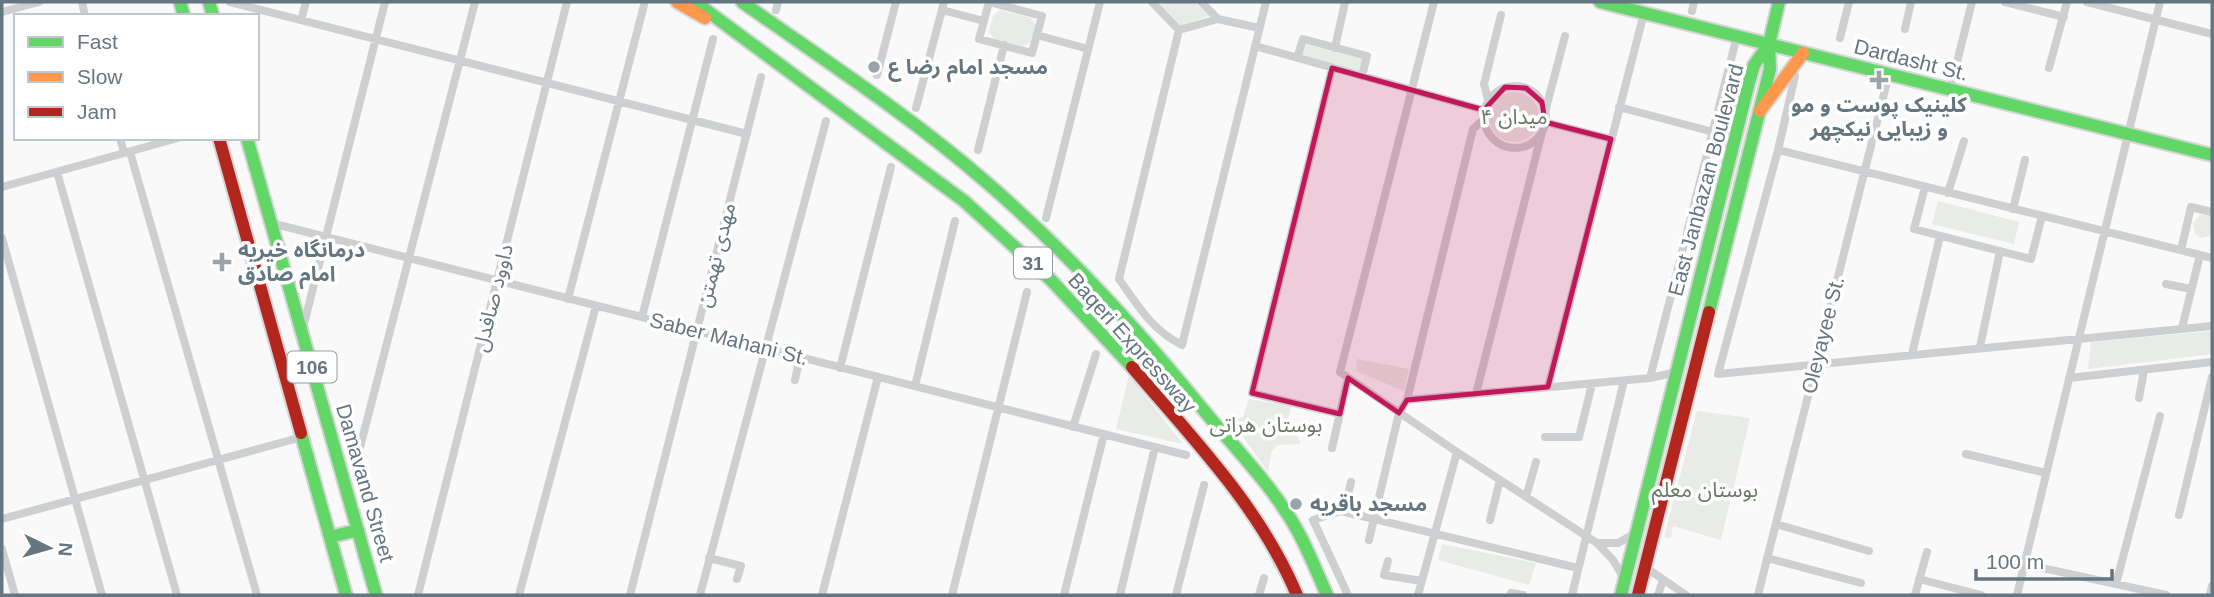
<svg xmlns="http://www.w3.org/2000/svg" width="2214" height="597" viewBox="0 0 2214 597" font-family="Helvetica,'Noto Sans Arabic',sans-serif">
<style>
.green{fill:#e8ebe6}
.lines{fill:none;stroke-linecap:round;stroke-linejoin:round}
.fast-casing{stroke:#d5d6d7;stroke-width:16}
.slow-casing{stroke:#d5d6d7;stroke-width:16}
.jam-casing{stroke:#d5d6d7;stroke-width:16}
.street{stroke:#cecfd0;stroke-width:8}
.fast{stroke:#63d668;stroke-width:12}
.slow{stroke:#ff974d;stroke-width:12}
.jam{stroke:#b3261e;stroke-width:12}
.marked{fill:#c2185b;fill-opacity:0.2;stroke:#c2185b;stroke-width:5;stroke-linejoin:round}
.poi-dot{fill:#99a4ac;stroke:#fff;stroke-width:2.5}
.labels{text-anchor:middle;stroke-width:7;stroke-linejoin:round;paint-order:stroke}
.shield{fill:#fff;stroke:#939fa8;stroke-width:2}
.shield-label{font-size:19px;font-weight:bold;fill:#657683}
.street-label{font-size:21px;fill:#657683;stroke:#fff}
.poi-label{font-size:21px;font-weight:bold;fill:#657683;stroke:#fff;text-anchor:start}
.park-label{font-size:21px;fill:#687a64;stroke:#fff}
</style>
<rect width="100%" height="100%" fill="#f9f9f9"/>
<!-- green -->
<path class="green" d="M1166 2H1194L1209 16 1181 26 1160 4Z
M1000 10 1031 18 1036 25 1031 42 1024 46 994 39 989 32 993 16Z
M1305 44 1363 59 1360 72 1301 57Z
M1489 117a25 25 0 1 1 50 0a25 25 0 1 1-50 0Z
M1938 201 2019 222 2014 244 1932 224Z
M2208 214 2212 217V236L2201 238 2195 234 2193 223 2200 215Z
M2212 331V354L2088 369 2091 342Z
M1357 359 1409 369 1404 391 1356 371Z
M1129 375 1183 444 1116 429Z
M1249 399 1292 406 1288 417 1301 444 1277 445 1271 453 1268 472 1232 421 1243 417Z
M1697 411 1750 418 1721 540 1673 526 1671 538 1664 537Z
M1442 544 1536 563 1529 585 1438 560Z"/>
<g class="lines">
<!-- fast casing -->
<g class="fast-casing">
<path id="fast" d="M180 2 184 16
M209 2 213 16
M695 2 964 201 1051 280 1132 367
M742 2C824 60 909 115 985 181 1064 249 1135 326 1201 407 1233 446 1271 484 1296 528 1308 549 1317 573 1327 595
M1600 2 2212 155
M247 138 376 595
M1709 312 1770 69 1769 44 1779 2
M301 433 346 595
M330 537 358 530
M1621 595 1748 86 1754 65 1769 44"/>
</g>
<!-- slow casing -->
<g class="slow-casing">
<path id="slow" d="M677 2 705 18
M1760 111 1803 53"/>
</g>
<!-- jam casing -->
<g class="jam-casing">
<path id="jam" d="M219 138 301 433
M1132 367C1193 439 1260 507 1297 595
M1638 595 1709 312"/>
</g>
<!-- street -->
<path class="street" d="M82 2 85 16
M230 2 747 134
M989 2 1042 16 1032 53 979 39Z
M1152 2 1179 30
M1201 2 1218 19
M1434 2 1340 372 1457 452 1597 543 1613 560 1625 580
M2005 2 2064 17
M2087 2 2212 34
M776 10 778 2
M942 10 984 21
M1692 11 1694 2
M2 12 39 2
M301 20 306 2
M1905 29 1911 2
M1179 30 1119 279C1138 306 1152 330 1182 345L1266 2
M1179 30 1218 19 1259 28
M1037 35 1088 49
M1840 38 1849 2
M1255 46 1484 110
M1335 48 1345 2
M1297 58 1303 39 1367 56 1362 76
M1332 68 1252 393 1340 414
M2049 68 2067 2
M877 75 896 2
M1795 76 1778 150 1718 374 2212 326
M1484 117a31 31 0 1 1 62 0a31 31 0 1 1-62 0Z
M1950 90 1972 2
M1488 100 1484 84 1501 15
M1619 107 1713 132
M916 108 944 2
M1545 112 1565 36
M1545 122 1611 139
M120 138 124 153
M978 150 1004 45
M1778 150 2212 258
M130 152 257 595
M57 172 177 595
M2 187 178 138
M1925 187 1914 229 2031 259 2042 216
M1948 193 1964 141
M2013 209 2025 160
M1046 218 1100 2
M271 223 1186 455
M2 238 102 595
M2181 250 2191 207 2212 212
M2166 284 2191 289
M568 299 644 5
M642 317 713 39
M2182 328 2200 255
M302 332 385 2
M1980 347 2000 251
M1912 354 1940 236
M840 368 891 167
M1677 372 1650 378 1737 36
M2069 378 2212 362
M795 380 800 357
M915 386 955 221
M1548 387 1644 13
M1476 394 1542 132
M2139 398 2144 370
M1407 400 1650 378
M1073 427 1096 354
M1545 437H1579L1592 384
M1332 448 1348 378
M1966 454 2046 473
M357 459 475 2
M1526 497 1536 462
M1344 511 1351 482
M2179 515 2212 377
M2 519 302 437
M1490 520 1500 480
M1776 524 1869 551
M1369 540 1399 413 1407 400 1473 129 1483 120
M1597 543H1618L1636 533
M2 549 15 595
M709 558 741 566 737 579
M1767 558 1861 583
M1388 561 1384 575 1422 581
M2024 564 2166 595
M1645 567 1686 595
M1919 579 1981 595
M2116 584 2160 416
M1511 593 1523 595
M418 595 567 2
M519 595 596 306
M630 595 761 77
M700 595 826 121
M822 595 878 377
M952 595 1027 292
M1064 595 1104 434
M1120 595 1155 447
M1176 595 1204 485
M1259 595 1264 578
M1348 595 1313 520 1341 511 1578 568
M1418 595 1457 452
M1572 595 1624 381
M1658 595 1663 580
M1758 595 1889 74
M1915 595 1927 552
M2017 595 2160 2
M2210 595 2212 586"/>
<!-- fast -->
<use href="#fast" class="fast"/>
<!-- slow -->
<use href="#slow" class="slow"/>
<!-- jam -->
<use href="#jam" class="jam"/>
</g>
<!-- marked area -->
<path class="marked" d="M1332 68 1484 110 1505 87 1526 88 1542 102 1545 122 1611 139 1548 387 1407 400 1399 413 1348 378 1340 414 1252 393Z"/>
<!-- markers -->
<g class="poi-dot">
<circle cx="874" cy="67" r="7"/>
<path d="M1875.5 69.5h7v7h7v7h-7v7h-7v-7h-7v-7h7z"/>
<path d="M218.5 251.5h7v7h7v7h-7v7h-7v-7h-7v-7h7z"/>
<circle cx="1296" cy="504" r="7"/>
</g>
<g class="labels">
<!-- shield labels -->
<g class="shield">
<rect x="1014" y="247.5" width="38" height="31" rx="5"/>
<rect x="287.5" y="351.5" width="49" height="31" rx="5"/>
</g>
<g class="shield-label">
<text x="1033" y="270">31</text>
<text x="312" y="374">106</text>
</g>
<!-- street labels -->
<g class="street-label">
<text transform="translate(1911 60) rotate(14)" y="7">Dardasht St.</text>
<text transform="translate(1706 180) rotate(-75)" y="7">East Janbazan Boulevard</text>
<text transform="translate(716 255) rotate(-76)" y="7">مهدی تهمتن</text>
<text transform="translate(493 298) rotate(-76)" y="7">داوود صافدل</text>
<text transform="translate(1823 335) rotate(-76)" y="7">Oleyayee St.</text>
<text transform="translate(729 339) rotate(14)" y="7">Saber Mahani St.</text>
<text transform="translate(1132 343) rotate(48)" y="7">Baqeri Expressway</text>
<text transform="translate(365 483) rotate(74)" y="7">Damavand Street</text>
</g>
<!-- poi labels -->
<g class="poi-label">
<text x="888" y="74">مسجد امام رضا ع</text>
<text x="1879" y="112" text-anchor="middle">کلینیک پوست و مو<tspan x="1879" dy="24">و زیبایی نیکچهر</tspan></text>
<text x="238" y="257">درمانگاه خیریه<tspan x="238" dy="24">امام صادق</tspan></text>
<text x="1310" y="511">مسجد باقریه</text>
</g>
<!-- park labels -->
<g class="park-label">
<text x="1514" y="124">میدان ۴</text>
<text x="1266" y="432">بوستان هراتی</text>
<text x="1705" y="497">بوستان معلم</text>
</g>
</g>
<!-- border -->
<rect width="2214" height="597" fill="none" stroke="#657683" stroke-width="7"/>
<!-- legend -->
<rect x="14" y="14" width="245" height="126" fill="#ffffff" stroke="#c1c8cd" stroke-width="2"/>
<rect x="28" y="37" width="35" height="10" fill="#63d668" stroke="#c1c8cd" stroke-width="2"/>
<text x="77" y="49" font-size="21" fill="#657683">Fast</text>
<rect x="28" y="72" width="35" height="10" fill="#ff974d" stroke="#c1c8cd" stroke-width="2"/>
<text x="77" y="84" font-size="21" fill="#657683">Slow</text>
<rect x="28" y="107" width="35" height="10" fill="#b3261e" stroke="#c1c8cd" stroke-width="2"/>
<text x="77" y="119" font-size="21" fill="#657683">Jam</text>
<!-- north arrow -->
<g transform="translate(49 548) rotate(95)" stroke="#ffffff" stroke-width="5" paint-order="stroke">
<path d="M0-5L12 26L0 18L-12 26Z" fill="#657683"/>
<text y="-10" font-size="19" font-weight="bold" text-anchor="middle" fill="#657683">N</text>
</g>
<!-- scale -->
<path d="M1976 569v10h136v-10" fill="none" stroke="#657683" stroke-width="3.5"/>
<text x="1986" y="569" font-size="21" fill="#657683" stroke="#ffffff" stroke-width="5" paint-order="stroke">100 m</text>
</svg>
